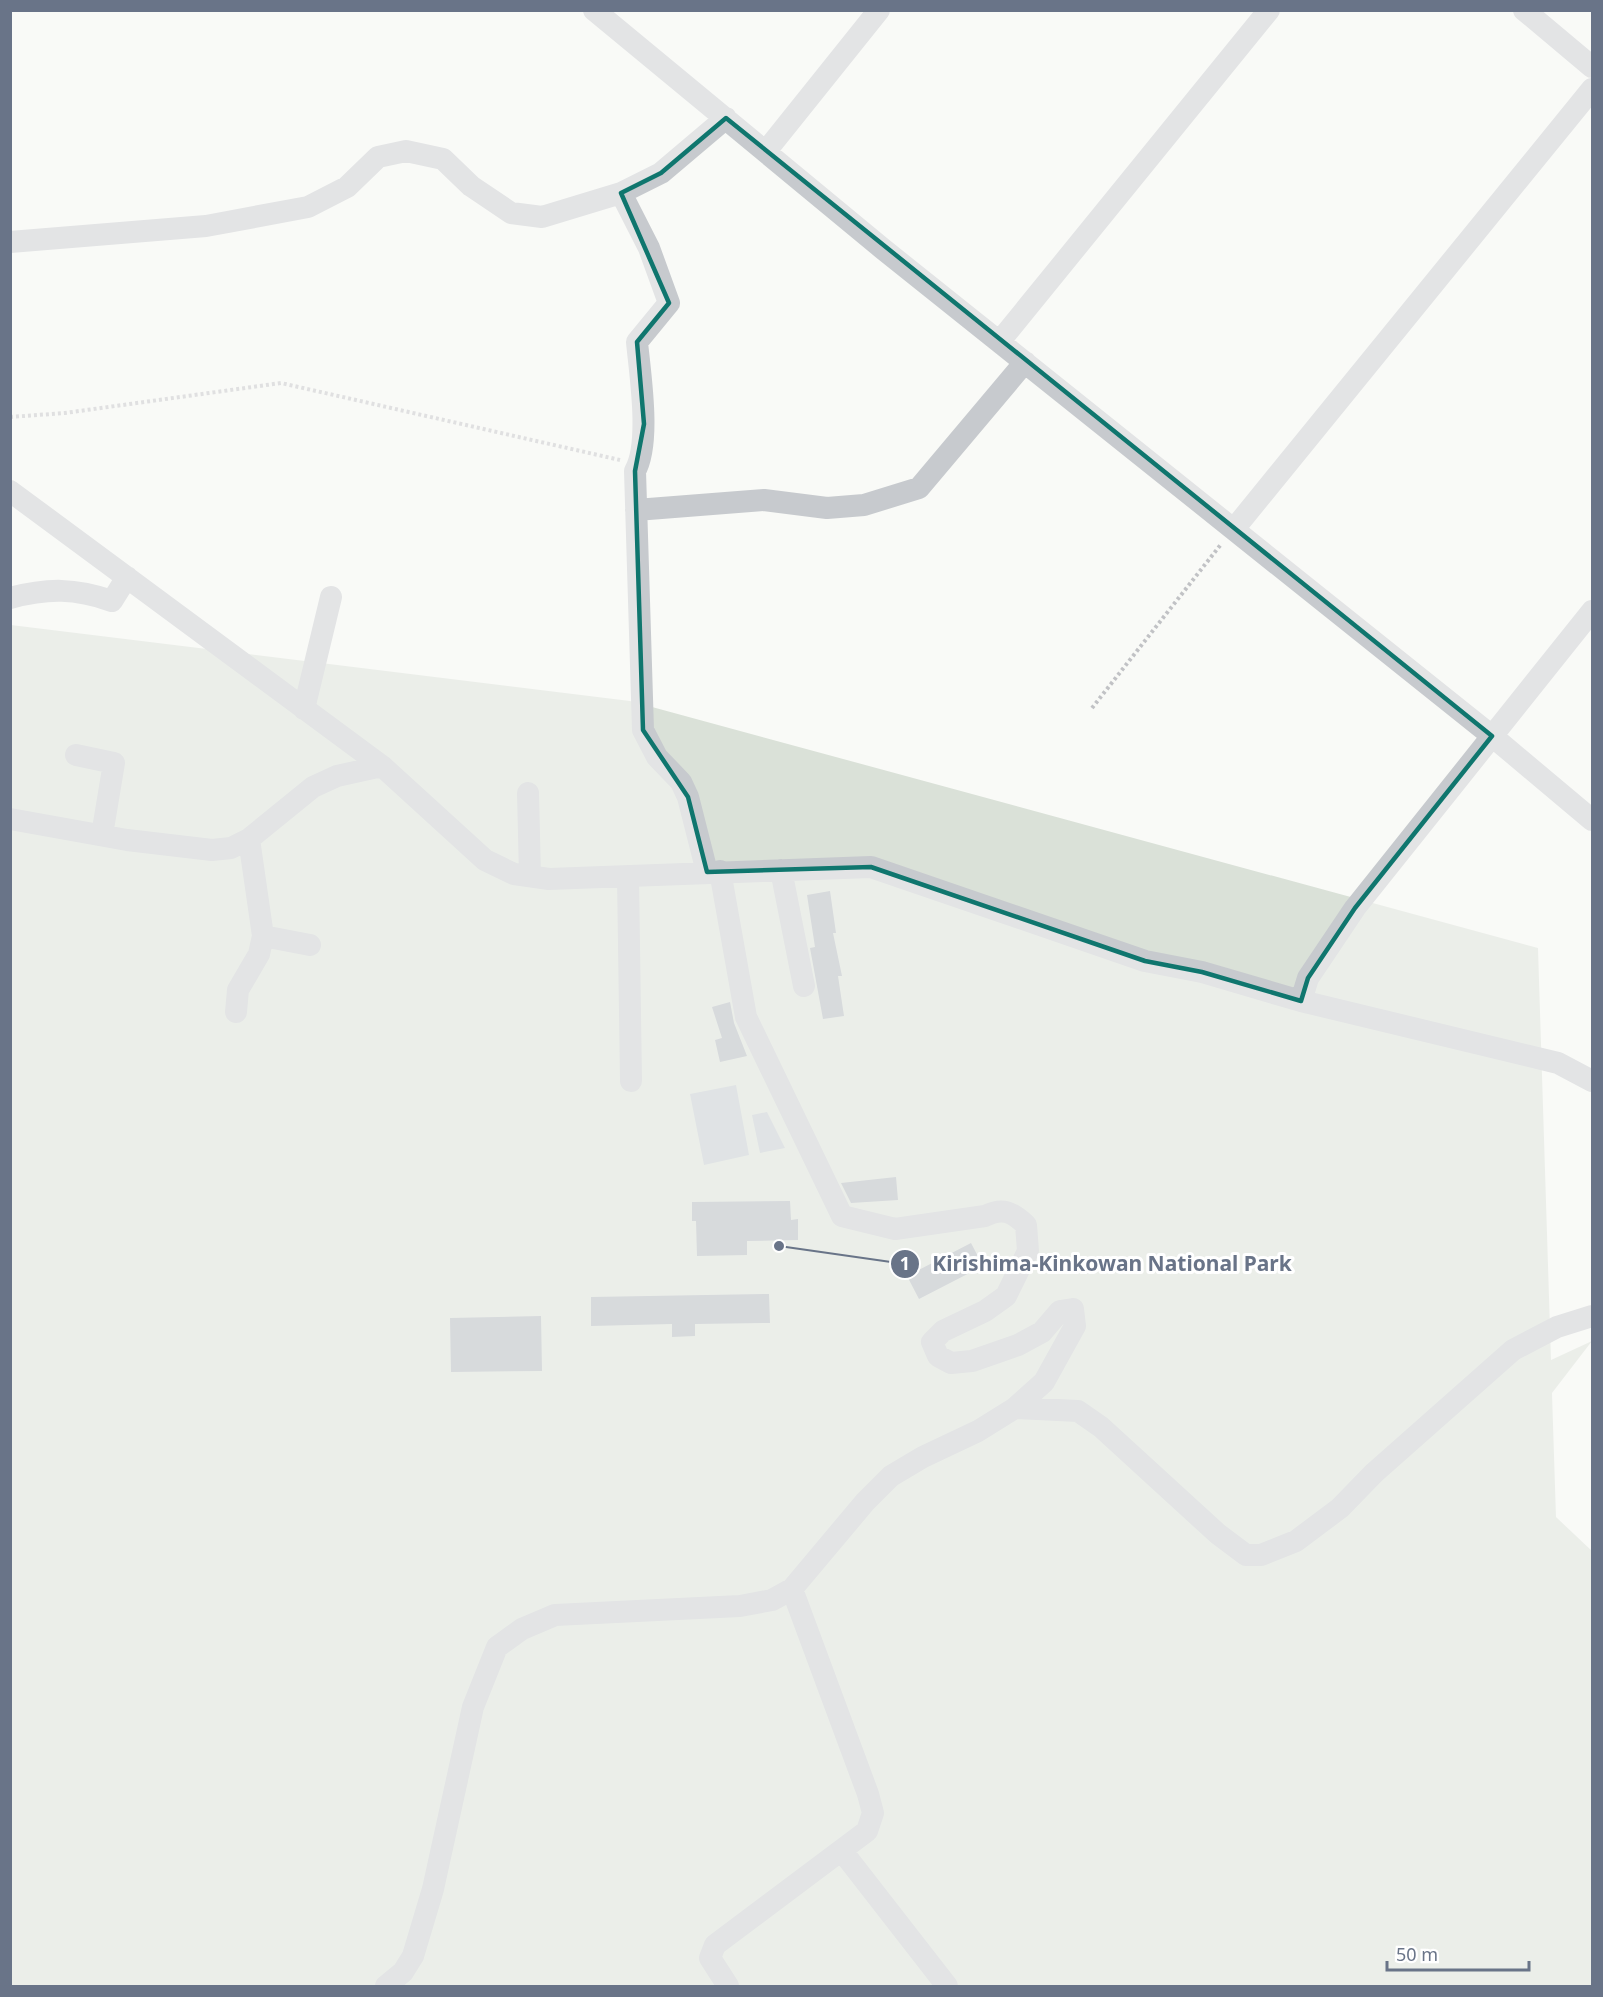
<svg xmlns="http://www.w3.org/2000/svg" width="1603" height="1997" viewBox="0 0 1603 1997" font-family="'Noto Sans',sans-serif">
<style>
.green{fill:#dae1d8}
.water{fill:#c1c8ce}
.building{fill:#adb3bb}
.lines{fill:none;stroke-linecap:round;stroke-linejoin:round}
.path{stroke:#c1c2c5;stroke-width:4;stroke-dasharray:3 3;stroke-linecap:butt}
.minor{stroke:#c7cace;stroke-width:22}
.marked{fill:none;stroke:#0f766e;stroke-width:4.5;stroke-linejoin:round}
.leader{fill:none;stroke:#697488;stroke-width:2}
.callout-dot{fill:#697488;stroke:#fff;stroke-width:2}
.mark-label{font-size:18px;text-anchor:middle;font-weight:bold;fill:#fff}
.callout-label{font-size:21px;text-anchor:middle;font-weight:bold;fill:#697488;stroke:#fff;stroke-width:6;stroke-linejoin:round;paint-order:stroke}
</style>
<rect width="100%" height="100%" fill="#f9faf7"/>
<!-- green -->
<path class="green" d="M11 625 630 701 1538 948 1551 1360 1592 1341 1552 1393 1556 1517 1592 1551V1986H11Z"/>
<!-- water -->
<path class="water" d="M736 1085 749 1155 704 1165 690 1094Z
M767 1112 785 1148 760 1153 752 1115Z"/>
<!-- building -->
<path class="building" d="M830 891 836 933H833L842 976H838L844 1016 823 1019 810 948 815 947 807 895Z
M730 1002 734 1023 747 1056 720 1062 715 1040 722 1038 712 1007Z
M896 1177 898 1200 851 1203 841 1183Z
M790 1201 791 1220 798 1219V1240L747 1241V1255L697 1256 696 1221H692V1202Z
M971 1243 983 1266 919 1299 907 1276Z
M769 1294 770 1323 695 1324V1336L672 1337V1324L591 1326V1297Z
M541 1316 542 1371 451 1372 450 1318Z"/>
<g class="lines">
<!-- path -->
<path class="path" d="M10 417 65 413 281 383 620 460
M1092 708 1222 543"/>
<!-- minor -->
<path class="minor" d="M594 10 883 249 1492 736 1592 820
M1524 10 1592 67
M766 151 879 10
M621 193 649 248 669 303 637 342C640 374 651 443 635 471L643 730 657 757 681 782 688 797 707 872
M10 242 206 226 308 207 347 187 378 157 406 151 443 159 471 186 511 213 542 217 621 193 661 173 726 118
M1000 341 1269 10
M10 491 382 766 485 860 514 874 549 879 871 867 1145 961 1202 972 1301 1001 1558 1063 1592 1081
M636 510 764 500 827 508 864 505 919 488 1025 362
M1234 529 1592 89
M10 598C48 588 75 588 112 601L127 577
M304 709 331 597
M76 755 114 763 102 835
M528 793 530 876
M10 819 127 840 212 850 231 848 249 839 313 787 337 776 382 766
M781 870 804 986
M628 877 631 1081
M263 936 310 945
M1301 1001 1308 978 1355 908 1592 611
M236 1012 238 990 259 954 263 936 249 839
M1015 1408 1078 1411 1101 1427 1218 1534 1246 1555H1261L1296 1541 1340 1508 1374 1473 1513 1350 1557 1327 1592 1316
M842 1851 947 1986
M386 1986 403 1972 413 1956 433 1889 473 1707 497 1647 522 1629 555 1615 740 1606 772 1600 792 1589 865 1502 891 1476 923 1457 978 1431 1015 1408 1044 1382 1075 1326 1073 1309 1060 1311 1042 1332 1018 1345 972 1361 951 1363 938 1356 932 1342 943 1331 985 1311 1006 1296 1028 1251 1026 1225C1012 1212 1003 1207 985 1216L895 1229 842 1216 746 1017 720 871
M728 1986 710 1958 715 1945 867 1831 873 1813 868 1794 792 1589"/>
</g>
<!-- marked area -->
<path d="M0 0H1603V1997H0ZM726 118 1492 736 1355 908 1308 978 1301 1001 1202 972 1145 961 871 867 707 872 688 797 643 730 635 471 644 424 637 342 669 303 621 193 661 173Z" fill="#f9faf7" fill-opacity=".55" fill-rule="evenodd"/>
<path class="marked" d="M726 118 1492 736 1355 908 1308 978 1301 1001 1202 972 1145 961 871 867 707 872 688 797 643 730 635 471 644 424 637 342 669 303 621 193 661 173Z"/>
<!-- callouts -->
<path class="leader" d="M779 1246L905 1264"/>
<g class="callout-dot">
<circle cx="779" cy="1246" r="6"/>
<circle cx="905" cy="1264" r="15"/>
</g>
<g class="mark-label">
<text x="905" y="1270">1</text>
</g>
<g class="callout-label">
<text x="1112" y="1271">Kirishima-Kinkowan National Park</text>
</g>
<!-- border -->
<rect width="1603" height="1997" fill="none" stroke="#697488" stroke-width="24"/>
<!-- scale -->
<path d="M1387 1961v9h142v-9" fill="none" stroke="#697488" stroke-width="3"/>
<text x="1396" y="1961" font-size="18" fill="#697488" stroke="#ffffff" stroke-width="4.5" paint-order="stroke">50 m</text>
</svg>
